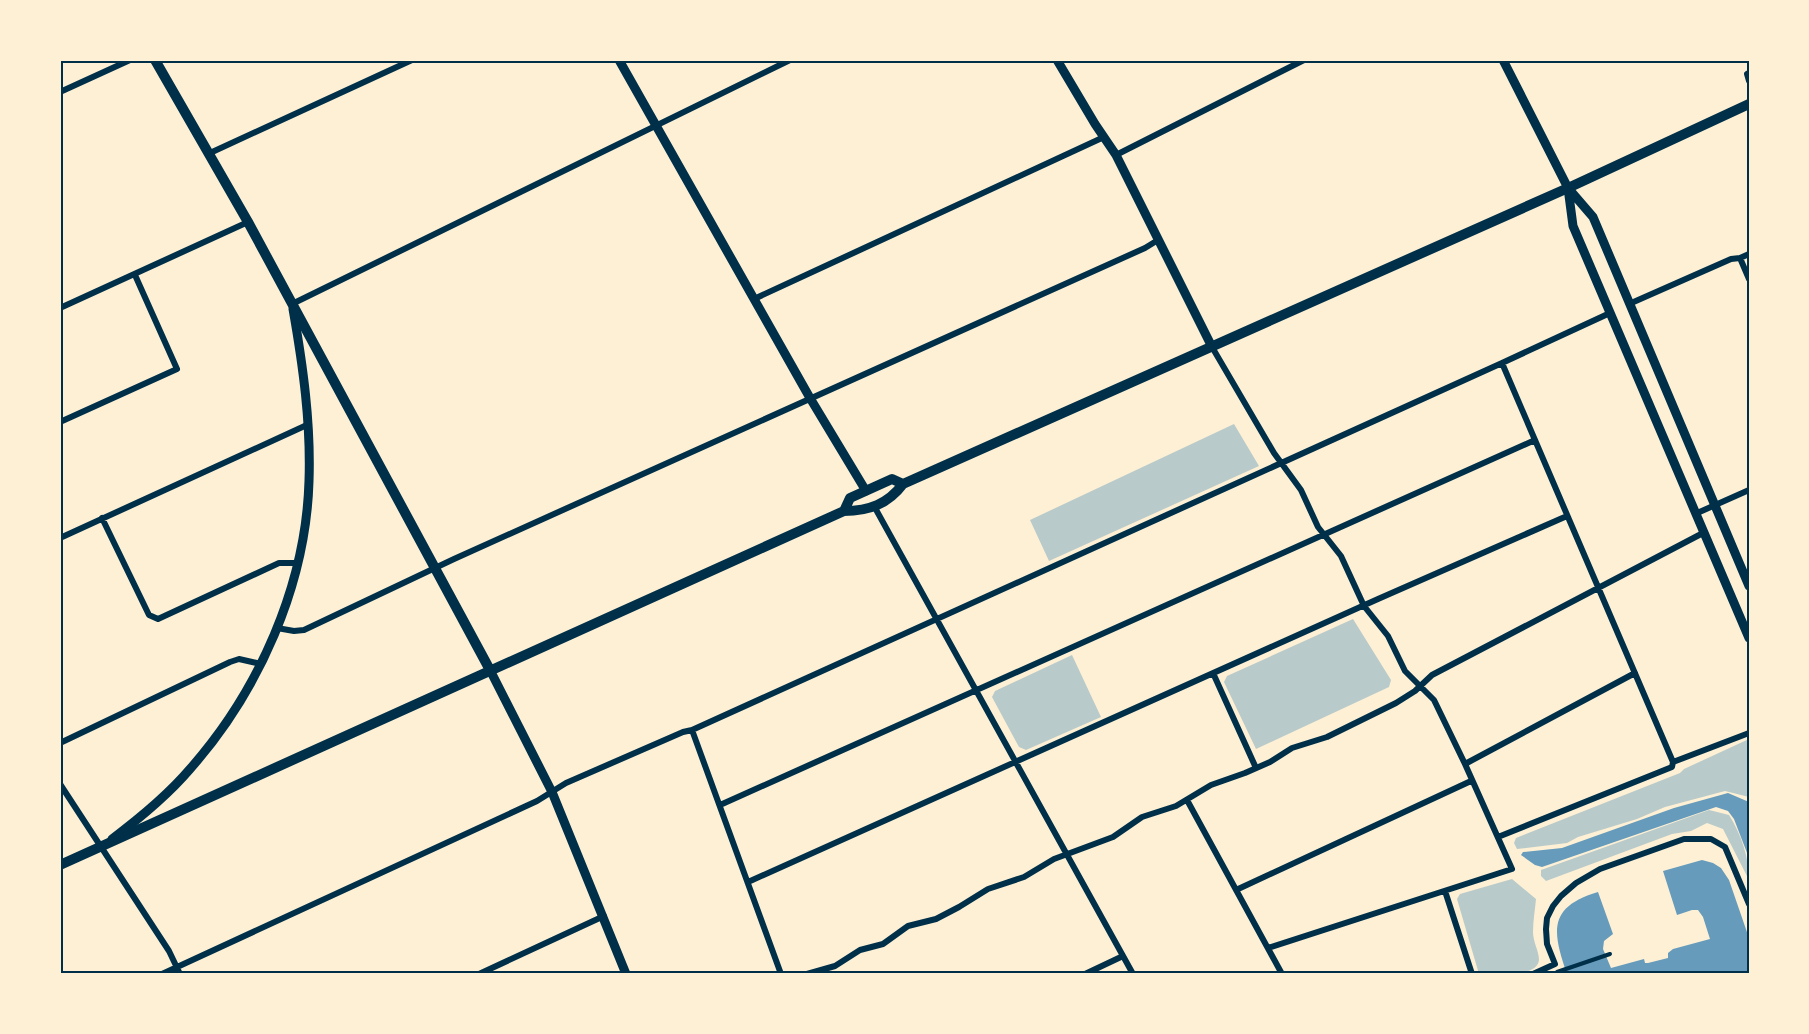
<svg xmlns="http://www.w3.org/2000/svg" width="1809" height="1034" viewBox="0 0 1809 1034" font-family="Helvetica,sans-serif">
<style>
.green{fill:#b9caca}
.water{fill:#669bbc}
.lines{fill:none;stroke-linecap:round;stroke-linejoin:round}
.service{stroke:#003049;stroke-width:4}
.minor{stroke:#003049;stroke-width:6}
.tertiary{stroke:#003049;stroke-width:9}
.secondary{stroke:#003049;stroke-width:10}
.neatline{fill:none;stroke:#003049;stroke-width:2}
</style>
<rect width="100%" height="100%" fill="#fdf0d5"/>
<!-- green -->
<path class="green" d="M1234 424 1259 466 1049 561 1030 520Z
M1353 619 1391 680 1389 687 1256 749 1224 682 1227 676Z
M1072 655 1101 717 1026 750 1019 747 992 697 995 691Z
M1749 739V797L1725 791 1665 807 1637 819 1578 837 1567 843 1517 849 1514 843 1516 838 1680 773 1684 769Z
M1709 810 1729 815C1741 834 1749 857 1749 880L1723 829 1707 823 1691 831 1672 834 1546 881 1541 876V870Z
M1512 879 1536 899C1535 910 1533 921 1533 932 1533 942 1539 951 1539 960 1537 979 1491 974 1479 974L1457 899 1460 894Z"/>
<!-- water -->
<path class="water" d="M1728 793 1749 802V858L1734 819 1728 811 1716 807 1542 867 1535 865 1521 855 1523 852 1562 848 1674 808Z
M1702 860 1713 863 1721 868 1729 880 1749 938V974H1567C1552 931 1548 907 1598 892L1613 934 1604 941 1603 949 1611 968 1644 959 1645 963H1648L1668 958V953L1673 949 1710 939 1703 917 1698 910H1692L1677 915 1663 871Z"/>
<g class="lines">
<!-- service -->
<path class="service" d="M1557 972 1610 954"/>
<!-- minor -->
<path class="minor" d="M1749 73 1747 74 1749 81
M60 92 130 60
M210 153 412 60
M1116 155 1304 60
M1749 254 1740 258 1749 279
M754 299 1104 137
M292 304 790 60
M1629 304 1731 259 1740 258
M60 308 248 222
M1212 347 1274 453 1301 490 1318 527 1341 556 1364 606 1388 636 1405 671 1434 700 1465 764 1512 869 1268 948
M1502 363 1610 313
M60 422 177 369 135 275
M874 506 1133 974
M1695 514 1749 490
M102 518 149 615 158 619 279 563H298
M60 538 309 424
M277 628 294 631 304 630 454 559 1145 248 1158 240
M1213 673 1256 768
M692 730 781 974
M60 743 230 662 239 659 261 664
M1673 762 1749 733
M1465 764 1635 673
M60 784 169 951 180 974
M1187 800 1282 974
M720 805 1535 440
M748 882 1378 599 1567 516
M1236 890 1471 781
M1445 891 1472 974
M162 974 537 801 566 783 683 732 692 730 1502 363 1673 762 1672 767 1498 837
M479 974 604 916
M807 974 835 966 860 950 883 944 908 926 936 919 959 907 988 889 1024 877 1054 859 1113 837 1142 817 1176 806 1211 785 1245 773 1270 762 1292 748 1327 737 1396 703 1415 691 1432 675 1703 533
M1085 974 1123 956
M1533 974 1555 964 1547 944 1546 929 1547 918 1553 906 1561 896 1576 883 1600 869 1684 839H1711L1725 847 1749 904"/>
<!-- tertiary -->
<path class="tertiary" d="M619 60 810 398 866 491
M1057 60 1095 124 1116 155 1212 347
M1503 60 1568 188 1593 217 1749 586
M1568 188 1573 226 1749 638
M490 670 552 792 626 974
M112 839C140 818 167 796 190 769 259 691 306 585 309 481 311 423 303 366 293 309"/>
<!-- secondary -->
<path class="secondary" d="M155 60 248 222 490 670
M844 511 850 498 892 479 903 484
M60 865 844 511C869 511 888 504 903 484L1568 188 1749 104"/>
</g>
<!-- border -->
<rect width="1809" height="1034" fill="none" stroke="#fdf0d5" stroke-width="123"/>
<rect x="62" y="62" width="1686" height="910" class="neatline"/>
</svg>
